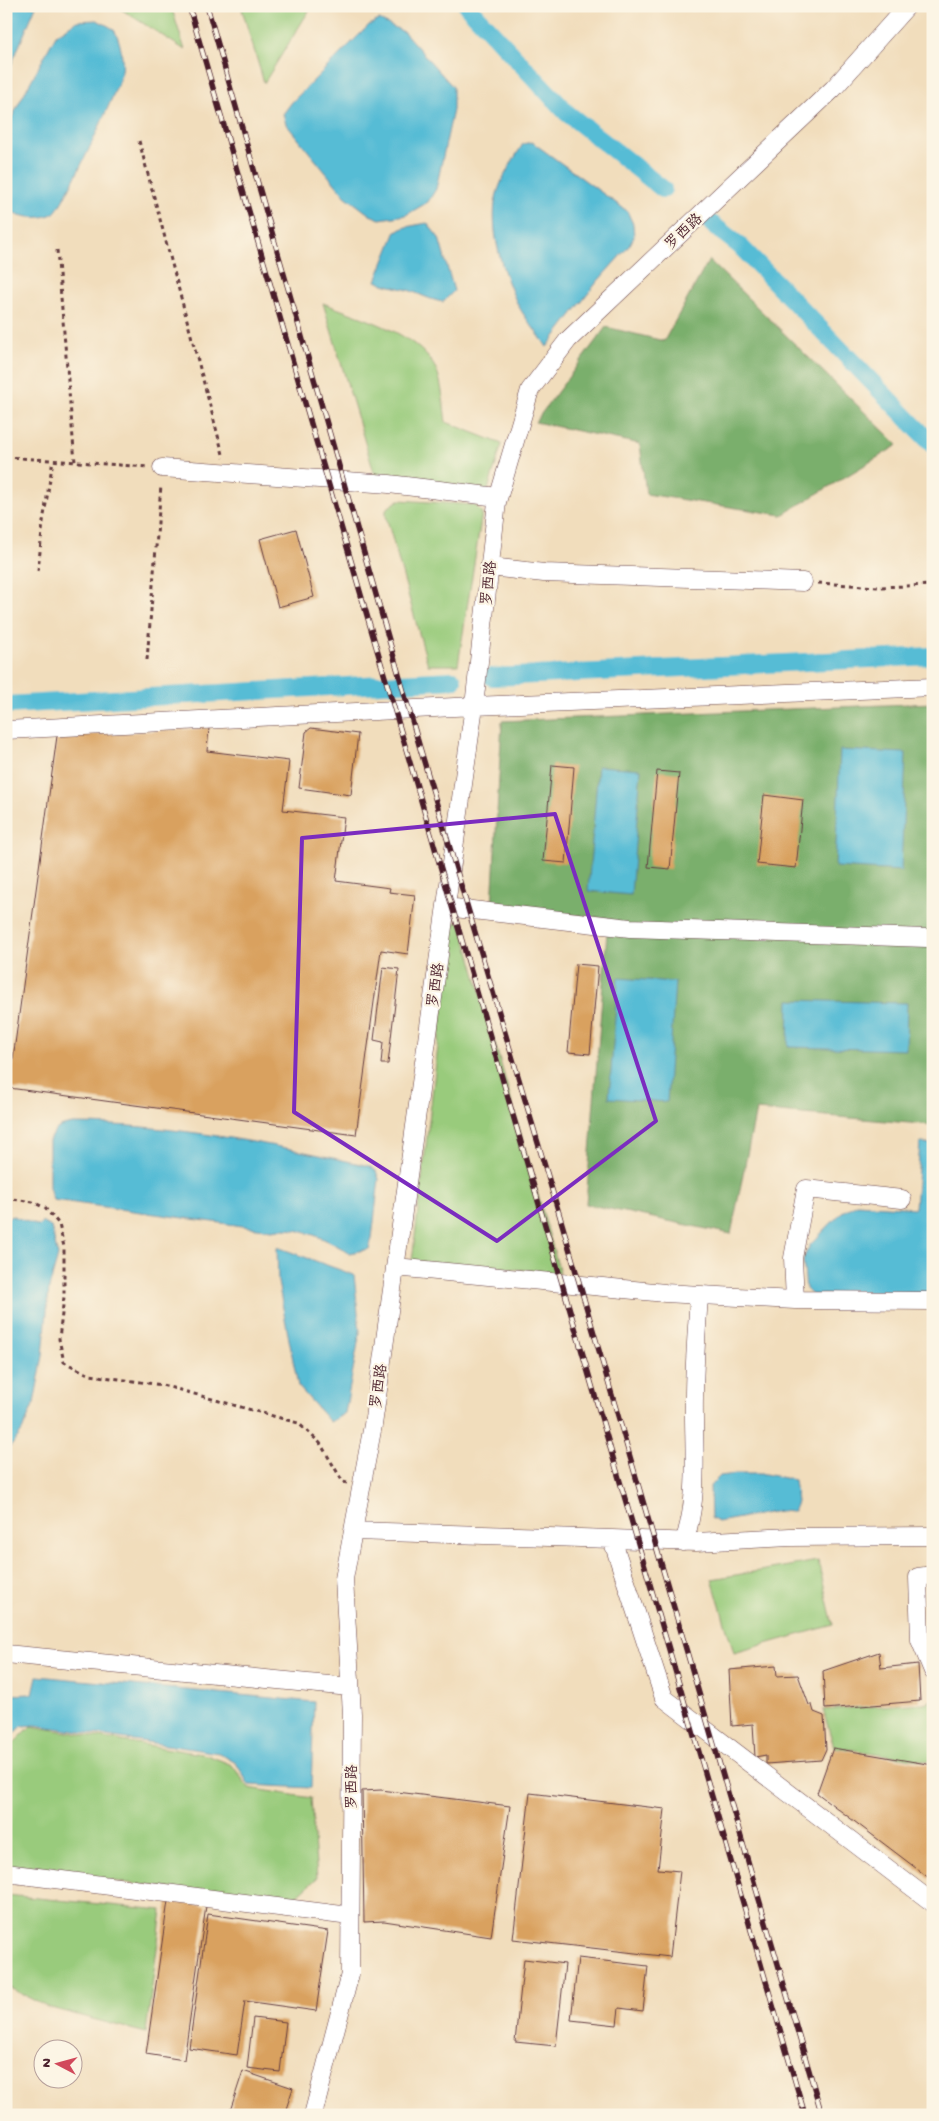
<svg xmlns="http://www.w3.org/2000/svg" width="939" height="2121" viewBox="0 0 939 2121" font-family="'Gochi Hand','LXGW WenKai TC',sans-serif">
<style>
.green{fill:#99cb7c;stroke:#727554}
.forest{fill:#7aaf6c;stroke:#62674c}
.water{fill:#57bcd5;stroke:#506e80}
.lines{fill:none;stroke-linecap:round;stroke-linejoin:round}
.canal{stroke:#57bcd5;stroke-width:18}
.building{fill:#d9a15e}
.minor-casing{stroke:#633c41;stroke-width:19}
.path{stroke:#633c41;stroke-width:3;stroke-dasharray:4 4;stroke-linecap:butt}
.minor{stroke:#fff;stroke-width:18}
.rail-casing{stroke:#4a1f2b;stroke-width:5.5}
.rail{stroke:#fcf5e5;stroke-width:4;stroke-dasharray:11;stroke-linecap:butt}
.marked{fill:none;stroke:#7b2cbf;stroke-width:4;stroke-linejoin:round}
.labels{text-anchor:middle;stroke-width:4.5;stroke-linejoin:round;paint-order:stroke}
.street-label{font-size:15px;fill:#4a1f2b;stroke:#fcf5e5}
</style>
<rect width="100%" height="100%" fill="#fcf5e5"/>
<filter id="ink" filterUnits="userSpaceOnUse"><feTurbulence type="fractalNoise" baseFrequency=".02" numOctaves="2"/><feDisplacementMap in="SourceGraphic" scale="10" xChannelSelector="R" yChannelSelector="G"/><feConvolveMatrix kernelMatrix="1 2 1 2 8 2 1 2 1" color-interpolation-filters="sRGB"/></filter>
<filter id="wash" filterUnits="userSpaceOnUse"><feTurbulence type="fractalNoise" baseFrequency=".0096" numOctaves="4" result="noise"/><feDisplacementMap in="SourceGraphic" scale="20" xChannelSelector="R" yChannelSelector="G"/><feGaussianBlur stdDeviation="1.12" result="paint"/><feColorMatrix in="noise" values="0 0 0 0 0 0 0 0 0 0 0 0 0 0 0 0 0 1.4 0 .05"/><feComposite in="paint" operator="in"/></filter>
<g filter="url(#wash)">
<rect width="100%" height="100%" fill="#f1ddbc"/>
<!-- green -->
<path class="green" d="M116 6H171L185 50Z
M241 6H312L264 83Z
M323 303C360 318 416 331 436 369 442 381 444 408 446 422L502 444 487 493 376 479Z
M399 500 475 505 482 513 458 665H428L386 516V509Z
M453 922 461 923 560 1273 412 1261Z
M818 1561 833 1625 734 1653 712 1579Z
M932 1700 933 1762 834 1747 823 1710 924 1703Z
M31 1726 207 1755 232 1765 249 1788 311 1798 317 1878 288 1904 6 1867V1751Z
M6 1895 162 1910 146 2033 47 2007 6 1986Z"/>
<!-- forest -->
<path class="forest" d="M709 260 898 445 782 515 646 494 640 444 535 422 606 327 664 341Z
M933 703V1125L756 1110 731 1234 586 1204 608 919 492 907 502 721Z"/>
<!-- water -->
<path class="water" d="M6 6H36L6 77Z
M97 20C102 23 110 26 114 30 120 38 124 61 122 71 119 87 64 206 54 213 41 221 18 217 6 209V130L18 105 56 35 77 21Z
M379 20 404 32 453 87V110L436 189 428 202 406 215 380 219 370 215 345 196 286 124 283 114 292 102 369 25Z
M532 142 627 211 633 224 634 237 629 246 597 282 547 347C538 333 525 319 517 303 503 273 491 236 495 203 498 182 512 162 523 144Z
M427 223 439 238 454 291 443 302C430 300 420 294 408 290 397 287 387 286 376 281L396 231 406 227Z
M840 750 906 753 901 871 835 867Z
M598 766 641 769 631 895 588 891Z
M618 978 675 982 667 1102 609 1098Z
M789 1000 907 1003 906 1050 788 1047Z
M73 1124C173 1124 272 1144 369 1166L376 1171 379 1179 372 1238 369 1249 349 1253C328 1239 297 1225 272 1230L53 1200 49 1187V1141C54 1128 60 1126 73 1124Z
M920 1143 933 1144V1293L812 1295 806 1289 803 1259 810 1245 842 1212 857 1204 915 1208Z
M13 1216 39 1226 42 1222 51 1227 58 1256 49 1288 43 1356 34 1403 22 1431 6 1453V1218Z
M277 1247 354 1275 360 1332 345 1413 330 1422 298 1386 278 1282Z
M736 1474H765L794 1480 797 1502 793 1512 779 1511 718 1522 711 1518 710 1486 720 1476Z
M37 1676 314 1702 311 1788 249 1785 236 1763 219 1753 35 1725 22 1726 6 1740V1695L33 1694Z"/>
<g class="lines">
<!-- canal -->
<path class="canal" d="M467 6 567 113 663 189
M712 224 740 246 933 445
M492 677 933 656
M6 705 453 680"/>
</g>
<g id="blocks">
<!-- building -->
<path class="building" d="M296 529 314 597 278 607 260 539Z
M209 728 207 751 289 761 283 810 344 817 336 881 390 888 389 892 415 895 408 954 381 950 356 1135 9 1088 57 736Z
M311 728 358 734 351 795 299 788 306 732Z
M552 765 574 767 566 863 543 861Z
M657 771 679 773 670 869 648 867Z
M764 795 803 800 796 868 757 864Z
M576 964 598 966 590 1054 568 1052Z
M383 967 399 969 388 1064H381L383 1042 374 1040Z
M879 1652 881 1668 918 1664 920 1701 825 1709 823 1671Z
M776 1666 777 1676 798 1675 809 1705H812L814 1712 824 1716 826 1749 821 1760 766 1764V1755L755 1757 753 1724 732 1726 729 1670Z
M833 1748 933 1765V1867L929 1878 817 1793Z
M381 1790 510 1806 491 1937 384 1921 364 1922 362 1791Z
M530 1793 665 1809 658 1869 680 1871 670 1957 513 1939Z
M168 1901 206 1906 184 2060 146 2054Z
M208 1914 328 1931 316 2011 245 2001 237 2055 189 2048Z
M578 1958 648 1966 643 2011 619 2008 617 2025 571 2020Z
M524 1959 565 1964 556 2046 515 2042Z
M253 2018 286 2022 280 2072 247 2068Z
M243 2071 293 2088 284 2115H242L230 2111Z"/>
</g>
</g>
<g filter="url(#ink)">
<use href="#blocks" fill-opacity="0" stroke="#633c41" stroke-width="1"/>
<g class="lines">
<!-- minor casing -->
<g class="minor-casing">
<path id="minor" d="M162 468 389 484 498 497
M490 567 544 573 803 582
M6 730 474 706 933 687
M446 907 630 928 927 938
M395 1267 665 1293 795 1300 933 1301
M795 1300 793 1258 806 1189 902 1199
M353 1531 612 1539 664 1698 933 1903
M612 1539 696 1542 790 1537 933 1536
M684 1542C700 1496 693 1446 694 1398 694 1364 697 1329 699 1295
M933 1575 918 1577 920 1640 933 1671
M6 1654 350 1687
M6 1873 350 1916
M313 2115 350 1974 352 1714 344 1579 373 1425 474 706 497 502 530 390 568 340 833 89 907 6"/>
</g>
<!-- path -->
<path class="path" d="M139 141 224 458
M57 250 75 462
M6 457 148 467
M38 571 43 522 53 460
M818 583 879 587 933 585
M147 660 161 485
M6 1198 33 1202 45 1208 59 1224 64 1247V1297L59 1339 64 1362 90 1375 162 1385 298 1423 320 1443 343 1482 347 1483"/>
<!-- minor -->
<use href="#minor" class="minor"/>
<!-- rail casing -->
<g class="rail-casing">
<path id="rail" d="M189 6 805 2115
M207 6 420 748 558 1210 822 2115"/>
</g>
<!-- rail -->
<use href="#rail" class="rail"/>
</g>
</g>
<!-- marked area -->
<path class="marked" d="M555 814 656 1121 497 1241 294 1112 302 838Z"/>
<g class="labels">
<!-- street labels -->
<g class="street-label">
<text transform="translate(683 231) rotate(-43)" y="5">罗西路</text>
<text transform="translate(488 583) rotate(-84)" y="5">罗西路</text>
<text transform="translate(435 985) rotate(-82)" y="5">罗西路</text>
<text transform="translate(378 1386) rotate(-82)" y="5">罗西路</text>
<text transform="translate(351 1787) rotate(-90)" y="5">罗西路</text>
</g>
</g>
<!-- margin -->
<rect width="939" height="2121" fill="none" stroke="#fcf5e5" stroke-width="25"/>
<!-- north arrow -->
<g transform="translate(58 2064) rotate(276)"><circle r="24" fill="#fcf5e5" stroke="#b59f9b"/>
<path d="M0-4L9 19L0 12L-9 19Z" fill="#d1495b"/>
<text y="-8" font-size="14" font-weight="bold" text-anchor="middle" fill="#4a1f2b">N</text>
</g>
</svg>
